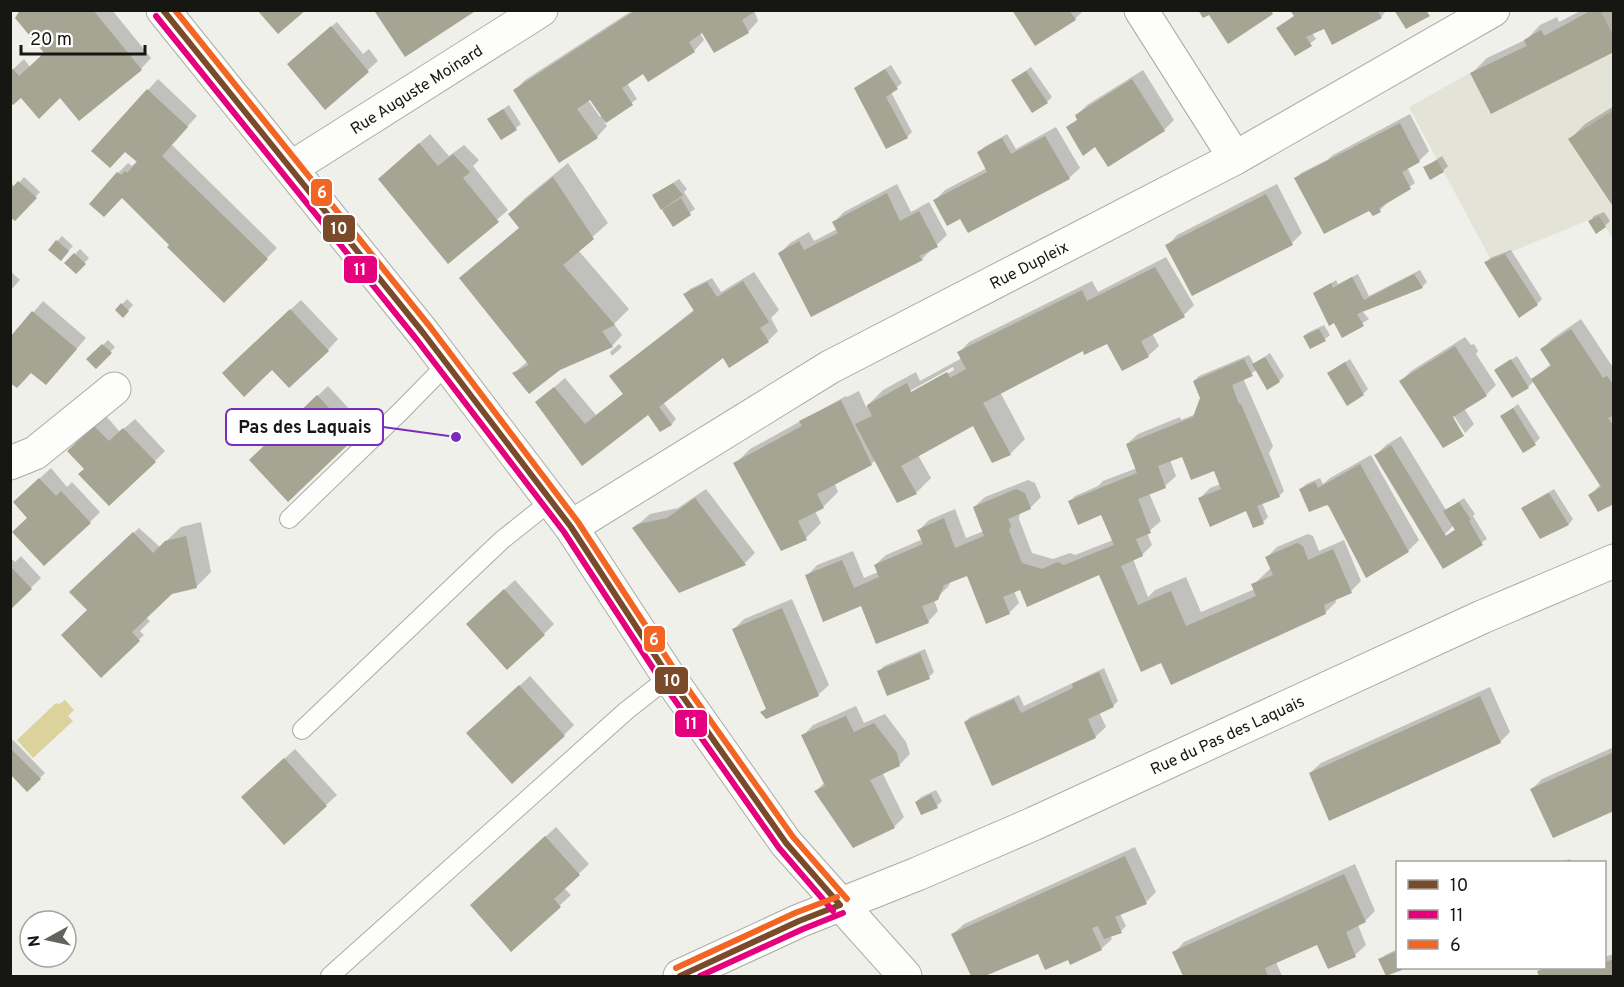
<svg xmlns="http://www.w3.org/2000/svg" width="1624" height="987" viewBox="0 0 1624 987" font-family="Overpass,sans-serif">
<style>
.built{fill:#e4e3d8}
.water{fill:#dbd39b}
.shadow{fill:#0003;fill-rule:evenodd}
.building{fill:#a6a492}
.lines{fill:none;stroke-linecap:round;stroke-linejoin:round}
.lane-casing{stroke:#aaaaa6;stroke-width:20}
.street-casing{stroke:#aaaaa6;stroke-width:35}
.secondary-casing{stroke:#aaaaa6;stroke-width:35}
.lane{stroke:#fdfdfc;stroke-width:18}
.street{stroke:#fdfdfc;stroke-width:33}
.secondary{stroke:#fdfdfc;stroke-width:33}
.bus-1-casing{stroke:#fff;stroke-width:10}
.bus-2-casing{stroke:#fff;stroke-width:10}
.bus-3-casing{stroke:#fff;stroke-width:10}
.bus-1{stroke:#7a4b2a;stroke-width:6}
.bus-2{stroke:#e5007d;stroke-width:6}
.bus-3{stroke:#f26522;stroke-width:6}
.labels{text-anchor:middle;stroke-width:4.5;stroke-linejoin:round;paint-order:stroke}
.street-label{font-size:16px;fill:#161612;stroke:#fff}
.leader{fill:none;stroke:#7b2cbf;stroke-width:2}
.callout-dot{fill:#7b2cbf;stroke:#fff;stroke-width:2}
.callout{fill:#fff;stroke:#7b2cbf;stroke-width:2}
.callout-label{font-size:18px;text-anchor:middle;font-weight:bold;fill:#161612}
.line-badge{stroke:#fff;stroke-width:2}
.badge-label{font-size:16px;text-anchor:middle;font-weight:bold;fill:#fff}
</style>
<rect width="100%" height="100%" fill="#f0f0eb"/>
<!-- built -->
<path class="built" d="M1592 11H1613V239L1599 216 1491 260 1409 107 1470 73 1526 46 1524 40 1541 30 1545 36Z"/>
<!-- water -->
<path class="water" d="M65 700 74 710 68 716 73 721 33 758 17 740 56 703 59 704Z"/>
<!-- shadow -->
<path class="shadow" d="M22 10H112L151 58 141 69 60 96 39 117 10 72 24 59 30 67 46 53Z
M633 10H754L758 21 748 32 703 31 700 33 704 40 694 51 643 72 627 83 637 99 604 122 607 126 597 137 515 90 525 80ZM591 98 603 115 600 117 588 100Z
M1014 10H1084L1075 19Z
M1292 10H1387L1381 17 1325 27 1312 33 1316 39 1296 54 1278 28 1295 16Z
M1582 10H1614V50L1472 73 1487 58 1527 39 1540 25 1557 17 1559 22Z
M337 22 363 54 369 49 378 61 326 108 300 53Z
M891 65 902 83 891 92 912 132 907 137 887 147 855 88Z
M1031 67 1052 97 1047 102 1013 80Z
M1143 70 1174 120 1164 130 1068 128 1079 119 1077 115 1087 105Z
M158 79 197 116 171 144 277 248 224 301 171 245 118 173 128 163 132 166 137 161 148 90Z
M509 105 521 124 516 128 489 119Z
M1614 106V205L1570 139 1585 124Z
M1410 114 1429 151 1419 161 1407 167 1415 183 1390 200 1380 210 1370 209 1296 178 1301 173 1327 160 1333 155Z
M1056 127 1080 168 1069 178 961 217 935 200 945 190 987 168 979 152 984 147 1007 134 1016 149Z
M430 134 449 156 464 145 479 160 473 166 508 210 448 262 390 169Z
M1442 156 1448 166 1443 171 1424 168Z
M568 163 608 223 578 250 629 309 614 324 622 335 612 346 560 369 514 373 528 361 461 279 520 227 510 214 524 199Z
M24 177 40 192 15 219 10 215V182L15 187Z
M679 179 687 189 684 192 695 209 673 225 654 195Z
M897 184 911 212 929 202 947 235 922 259 780 253 790 243 809 232 814 241 837 229 834 222 844 212Z
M1277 184 1302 233 1292 243 1167 246 1177 235Z
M1604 212 1610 221 1605 226 1590 221 1594 216Z
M62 236 73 246 61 259 50 249Z
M80 249 89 258 76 272 66 263Z
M1511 250 1542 299 1537 304 1485 263 1490 258Z
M1166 257 1194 305 1184 315 1152 333 1159 346 1148 356 1107 342 1083 349 1000 392 1025 439 1010 454 973 424 918 455 931 478 916 493 876 460 871 464 835 484 838 492 823 507 815 511 821 523 806 538 735 464 750 449 846 396 847 397 859 391 866 407 883 390 916 372 920 381 962 358 959 353 969 342 1092 281 1098 292ZM953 367 954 370 901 399 899 397Z
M1420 270 1427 282 1422 287 1362 311 1369 319 1343 336 1314 294 1336 280 1338 284 1358 274 1369 296Z
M10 271 20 280 10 291Z
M754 272 779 310 771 318 778 331 768 341 724 356 663 402 676 419 672 424 661 430 648 413 582 464 537 402 565 378 596 415 624 393 632 359 695 309 685 294 690 289 712 278 721 292Z
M127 299 133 305 123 316 117 310Z
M301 300 338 339 328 350 289 386 272 368 234 362Z
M43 301 86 338 56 373 31 371 10 340Z
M1581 319 1614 369V501L1590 495 1601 484 1534 381 1528 387 1513 396 1496 370 1517 356 1532 380 1551 364 1542 349 1552 339Z
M1324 325 1330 335 1325 339 1304 336 1309 332Z
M1465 337 1471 345 1474 344 1478 351 1476 354 1496 385 1486 395 1464 408 1474 424 1465 433 1450 410 1447 411 1462 434H1464L1444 446 1401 381 1411 371Z
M108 340 115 347 96 367 89 359Z
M619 344 622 347 612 356 610 352Z
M1270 353 1284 376 1279 381 1257 370 1243 378 1273 446 1269 453 1284 491 1279 496 1262 503 1268 517 1263 522 1247 509 1200 498 1210 488 1221 484 1215 469 1182 455 1170 460 1176 476 1165 486 1149 493 1161 521 1147 533 1152 545 1142 555 1133 559 1148 597 1155 590 1186 577 1201 612 1255 589 1253 585 1271 568 1267 557 1277 547 1308 534 1313 536 1319 551 1344 540 1361 581 1351 591 1335 598 1336 602 1325 613 1162 660 1100 573 1014 591 1019 603 1009 613 968 574 951 581 948 587 934 600 938 611 928 622 862 604 807 576 817 565 853 551 864 578 878 572 875 565 886 555 923 539 919 530 929 520 955 509 966 538 984 531 974 507 985 497 1028 480 1035 483 1041 497 1030 508 1020 512 1019 519 1032 553 1053 559 1070 553 1075 555 1113 540 1102 513 1070 501 1075 496 1098 486 1103 481 1137 468 1127 444 1138 434 1180 417 1181 420 1196 414 1201 399 1194 381 1199 376 1249 355 1254 364Z
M1350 359 1368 389 1363 394 1329 373Z
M328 386 365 426 355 436 261 450Z
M1518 404 1540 438 1535 443 1501 417Z
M106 416 120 432 135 419 165 451 155 461 86 469 79 441Z
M1401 436 1446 510 1464 498 1475 514 1473 516 1487 539 1444 566 1376 455 1386 445ZM1454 525 1456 529 1445 536 1444 535Z
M1371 455 1419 540 1408 551 1367 576 1328 504 1301 489 1306 484 1320 478 1323 484 1330 478Z
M51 468 67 487 72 482 100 512 90 522 29 517 25 492Z
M706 489 755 553 745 563 680 591 634 528 650 514 678 508Z
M1554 489 1573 519 1569 524 1540 537 1523 509 1528 504Z
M201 522 211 572 196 587 171 593 146 617 150 621 140 631 144 635 101 676 88 610 86 577 139 528 160 547 181 527Z
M21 556 41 578 10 608V557L15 562Z
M515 580 554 624 544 634 478 613Z
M792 599 829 685 818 695 762 712 767 708 734 629 744 619Z
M925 649 934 672 929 677 888 694 879 671 884 666Z
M1104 668 1118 701 1113 706 1099 712 1106 727 1095 737 965 722 970 717 1019 695 1024 706Z
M530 676 574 725 564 735 479 723Z
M1490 687 1510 732 1500 742 1310 773 1321 763Z
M856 706 864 723 885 714 906 742 910 754 900 764 882 772 904 817 894 827 816 791 825 782 803 736 813 725Z
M13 740 45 773 28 790 10 772V742Z
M1614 747V809L1532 789 1542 779Z
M295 749 337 795 285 843 254 787Z
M936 790 942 801 937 806 916 802 921 797Z
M556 827 589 864 564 888 571 895 511 950 482 895Z
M1135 847 1156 892 1146 902 1120 914 1126 926 1121 931 1110 935 1112 939 1101 949 1068 958 1038 951 981 976H972L953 934 964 924Z
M1570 859 1572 862H1561Z
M1355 864 1375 911 1365 921 1358 925 1366 945 1355 955 1318 943 1276 962 1282 976H1184L1174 953 1184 942Z
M1398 949V968H1402L1386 974 1380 960 1385 955Z
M1614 954V976H1541L1539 971 1543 968H1604V957Z"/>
<!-- building -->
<path class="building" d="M20 10H93L142 70 79 121 60 98 39 119 21 98 13 105 10 103V71L13 69 19 76 44 53 15 18Z
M257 10H306L278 34Z
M377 10H477L405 57 375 12Z
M636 10H757L742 20 749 33 714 53 702 33 689 42 695 52 648 82 643 74 622 88 633 105 606 123 590 100 577 109 598 138 559 163 513 90Z
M1012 10H1069L1076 20 1035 46Z
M1198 10H1271L1273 14 1228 44 1209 15 1203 18Z
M1290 10H1380L1378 12 1382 18 1332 45 1324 29 1306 37 1312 46 1295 56 1276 28 1294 16Z
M1394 10H1426L1430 16 1406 29Z
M1592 10H1600L1614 37V52L1491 114 1470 73 1527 46 1524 40 1541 30 1544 36Z
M331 26 369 72 325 110 287 64Z
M885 69 898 89 886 97 908 138 886 149 854 88Z
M1026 71 1048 103 1032 113 1011 80Z
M1132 79 1165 131 1108 167 1095 147 1083 156 1066 127 1077 120 1075 115Z
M147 89 188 127 162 156 268 259 224 303 167 247 169 245 122 198 104 217 89 204 117 172 121 175 125 171 127 173 137 162 125 152 110 168 91 151Z
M503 109 517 130 501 140 487 119Z
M1614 110V208L1568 139Z
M1400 123 1420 162 1402 172 1411 189 1379 208 1381 212 1373 216 1369 211 1324 234 1294 178Z
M1045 136 1070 179 968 233 960 219 947 226 933 200 987 172 977 152 1002 138 1011 154Z
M419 143 438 166 453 154 470 172 463 178 499 222 448 264 378 179Z
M1437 160 1444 172 1430 180 1423 167Z
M553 177 594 239 563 265 615 325 602 331 613 347 560 370 529 394 512 373 529 365 459 278 519 228 508 214Z
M18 181 37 198 15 221 10 217V190Z
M673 183 683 195 661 210 652 195Z
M887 193 900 221 919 211 938 247 919 256 923 260 811 317 778 253 799 241 804 250 838 233 832 222Z
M1266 194 1293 245 1192 296 1165 245Z
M681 198 691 215 673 227 662 210Z
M1599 216 1606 227 1596 234 1588 221Z
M56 240 69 251 61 261 48 250Z
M74 253 86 264 76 274 64 263Z
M1505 254 1538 305 1519 318 1484 262Z
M1155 267 1185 317 1141 341 1149 357 1122 371 1107 344 1084 355 1083 351 983 403 1011 455 992 463 973 426 901 466 917 494 897 503 855 424 872 416 867 405 907 383 911 392 947 372 950 378 966 369 957 352 1082 290 1087 301Z
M1414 274 1423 288 1357 314 1364 326 1342 338 1334 323 1329 326 1313 293 1331 283 1333 288 1352 277 1364 300Z
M743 281 769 322 760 328 769 342 729 368 723 358 659 407 672 425 660 432 648 415 582 466 535 402 554 387 585 424 623 394 609 376 693 312 694 311 683 294 707 282 717 297Z
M121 303 129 311 123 318 115 310Z
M290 309 329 351 289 388 272 370 244 397 222 373Z
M32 311 77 349 46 385 31 373 17 388 10 383V337Z
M1319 329 1326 341 1310 349 1303 336Z
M1571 329 1603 378 1607 376 1614 385V415L1608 418 1614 426V504L1598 512 1588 495 1601 487 1531 379 1551 366 1540 349Z
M102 344 112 353 96 369 86 359Z
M1455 346 1487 396 1453 417 1464 436 1443 448 1399 381Z
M1265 357 1280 382 1267 390 1252 364Z
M1244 359 1253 376 1232 385 1239 404H1241L1280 497 1257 506 1264 524 1253 528 1246 511 1210 527 1198 498 1221 489 1214 471 1191 480 1182 457 1158 466 1166 488 1138 499 1151 533 1136 539 1143 556 1121 566 1138 605 1171 591 1186 626 1256 596 1251 584 1273 575 1265 557 1297 543 1303 546 1308 560 1333 549 1352 593 1324 605 1326 614 1171 685 1161 663 1141 672 1099 575 1027 607 1020 590 1003 597 1010 614 986 624 967 576 944 585 938 600 922 606 929 623 876 644 861 606 823 622 805 575 842 560 854 588 879 577 874 565 923 544 917 530 944 518 955 548 984 536 973 507 1016 489 1025 493 1031 509 1008 519 1011 526 1009 530 1022 563 1042 569 1058 562 1064 565 1114 545 1101 515 1078 525 1068 501 1137 473 1126 444 1193 417 1200 398 1193 381Z
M1511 359 1529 388 1512 398 1494 370Z
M1345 362 1364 395 1347 406 1327 373Z
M317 395 356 437 288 502 249 460Z
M841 400 872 465 817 494 824 508 798 521 807 540 781 551 733 463 802 426 799 421Z
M1513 408 1536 445 1523 453 1500 416Z
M94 426 109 441 123 428 156 462 109 506 78 474 84 469 67 451Z
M1391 445 1446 536 1455 530 1443 511 1459 502 1471 520 1469 521 1483 545 1443 569 1374 455Z
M1360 464 1409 552 1366 578 1329 507 1327 505 1309 512 1299 489 1315 482 1318 488Z
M39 478 56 496 61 491 91 523 44 566 12 532 27 518 13 502Z
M1549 493 1569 525 1540 539 1521 508Z
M695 498 746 565 679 593 632 528 638 524 667 518Z
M133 532 153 553 165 541 186 536 197 588 172 594 132 632 140 641 101 678 61 635 87 610 69 592Z
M10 566 32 589 10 610Z
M504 589 545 635 507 670 466 624Z
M782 608 819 696 766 719 760 712 766 709 732 629Z
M920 653 930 679 887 696 877 671Z
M1099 672 1114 707 1088 719 1096 738 992 786 964 722 1014 699 1021 713 1073 688 1072 684Z
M519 685 565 736 512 784 466 733Z
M1480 696 1501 743 1329 821 1309 773Z
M846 716 854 732 874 723 897 753 900 766 870 780 895 828 853 848 814 791 825 786 801 735Z
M10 748 41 779 27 792 10 774Z
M1614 752V811L1553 838 1530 789Z
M284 758 327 806 284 845 241 797Z
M931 794 938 808 921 815 915 802Z
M545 836 580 875 554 899 561 907 511 952 470 905Z
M1125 856 1147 904 1115 917 1122 933 1104 939 1098 926 1092 928 1102 950 1070 965 1068 960 1045 970 1038 954 985 976H971L951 934Z
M1344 874 1366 922 1346 932 1356 957 1328 969 1317 945 1265 968 1268 976H1183L1172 952Z
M1395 952 1398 968H1401L1402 970 1386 976 1378 959Z
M1614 959V976H1539L1537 971 1546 968H1605V962Z"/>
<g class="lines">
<!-- lane casing -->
<g class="lane-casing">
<path id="lane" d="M289 519 401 411 447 364
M302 730 502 540 551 501
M330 976 626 711 669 677"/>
</g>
<!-- street casing -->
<g class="street-casing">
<g id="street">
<path d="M1141 10 1235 158"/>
<path id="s1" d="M291 168 541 10"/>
<path d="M10 463 35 453 114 389"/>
<path id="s2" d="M571 527 830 367 1235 158 1493 10"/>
</g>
</g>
<!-- secondary casing -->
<g class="secondary-casing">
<g id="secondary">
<path d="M163 10 424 334 571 527 669 677 786 843 905 976"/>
<path id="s3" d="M680 976 799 921 917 874 1033 824 1482 617 1614 561"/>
</g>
</g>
<!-- lane -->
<use href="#lane" class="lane"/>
<!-- street -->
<use href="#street" class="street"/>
<!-- secondary -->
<use href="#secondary" class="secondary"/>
<!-- bus-1 casing -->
<g class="bus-1-casing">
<path id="bus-1" d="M163 10 424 334 571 527 669 677 786 843 840 905
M680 976 799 921 840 905"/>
</g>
<!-- bus-2 casing -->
<g class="bus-2-casing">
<path id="bus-2" d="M156 16 417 340 564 532 662 682 779 848 833 911
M700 976 803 929 843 913"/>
</g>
<!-- bus-3 casing -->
<g class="bus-3-casing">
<path id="bus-3" d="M175 10 431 328 578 522 676 672 793 837 847 899
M676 968 795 913 837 897"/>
</g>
<!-- bus-1 -->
<use href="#bus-1" class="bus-1"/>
<!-- bus-2 -->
<use href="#bus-2" class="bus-2"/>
<!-- bus-3 -->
<use href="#bus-3" class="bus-3"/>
</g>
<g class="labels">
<!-- street labels -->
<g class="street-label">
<text dy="6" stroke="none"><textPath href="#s1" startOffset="148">Rue Auguste Moinard</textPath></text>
<text dy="6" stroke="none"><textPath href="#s2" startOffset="528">Rue Dupleix</textPath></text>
<text dy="6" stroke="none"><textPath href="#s3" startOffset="598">Rue du Pas des Laquais</textPath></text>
</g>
</g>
<!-- callouts -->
<path class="leader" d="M456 437L383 427"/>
<circle class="callout-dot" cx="456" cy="437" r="6"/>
<rect class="callout" x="226" y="409" width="157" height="36" rx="6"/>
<g class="callout-label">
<text x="305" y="433">Pas des Laquais</text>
</g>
<g class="line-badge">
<rect x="310" y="178" width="23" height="29" rx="6" fill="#f26522"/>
<rect x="322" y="214" width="34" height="29" rx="6" fill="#7a4b2a"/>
<rect x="343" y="255" width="35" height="29" rx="6" fill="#e5007d"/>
<rect x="643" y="625" width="23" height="28" rx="6" fill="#f26522"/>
<rect x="654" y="666" width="35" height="29" rx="6" fill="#7a4b2a"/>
<rect x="674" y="709" width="34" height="29" rx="6" fill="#e5007d"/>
</g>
<g class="badge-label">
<text x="322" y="198">6</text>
<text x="339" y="234">10</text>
<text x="360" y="275">11</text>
<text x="654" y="645">6</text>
<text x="672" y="686">10</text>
<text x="691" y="729">11</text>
</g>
<!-- border -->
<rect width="1624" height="987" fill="none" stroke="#161612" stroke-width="24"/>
<!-- legend -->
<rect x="1396" y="861" width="210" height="108" fill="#ffffff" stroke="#a2a2a0" stroke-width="1.5"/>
<rect x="1408" y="880" width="30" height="9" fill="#7a4b2a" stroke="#a2a2a0" stroke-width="1.5"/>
<text x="1450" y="891" font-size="18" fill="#161612">10</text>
<rect x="1408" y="910" width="30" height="9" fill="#e5007d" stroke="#a2a2a0" stroke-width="1.5"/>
<text x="1450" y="921" font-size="18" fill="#161612">11</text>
<rect x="1408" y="940" width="30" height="9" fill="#f26522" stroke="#a2a2a0" stroke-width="1.5"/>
<text x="1450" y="951" font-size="18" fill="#161612">6</text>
<!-- north arrow -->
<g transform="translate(48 939) rotate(262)"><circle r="28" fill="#ffffff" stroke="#a2a2a0" stroke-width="1.5"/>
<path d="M0-4.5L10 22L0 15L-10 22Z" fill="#62625e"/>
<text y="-9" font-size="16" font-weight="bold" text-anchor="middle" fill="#161612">N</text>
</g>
<!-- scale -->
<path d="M21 45v9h124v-9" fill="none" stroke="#161612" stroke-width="3"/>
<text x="30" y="45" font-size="18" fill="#161612" stroke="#ffffff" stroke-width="4.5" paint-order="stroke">20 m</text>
</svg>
